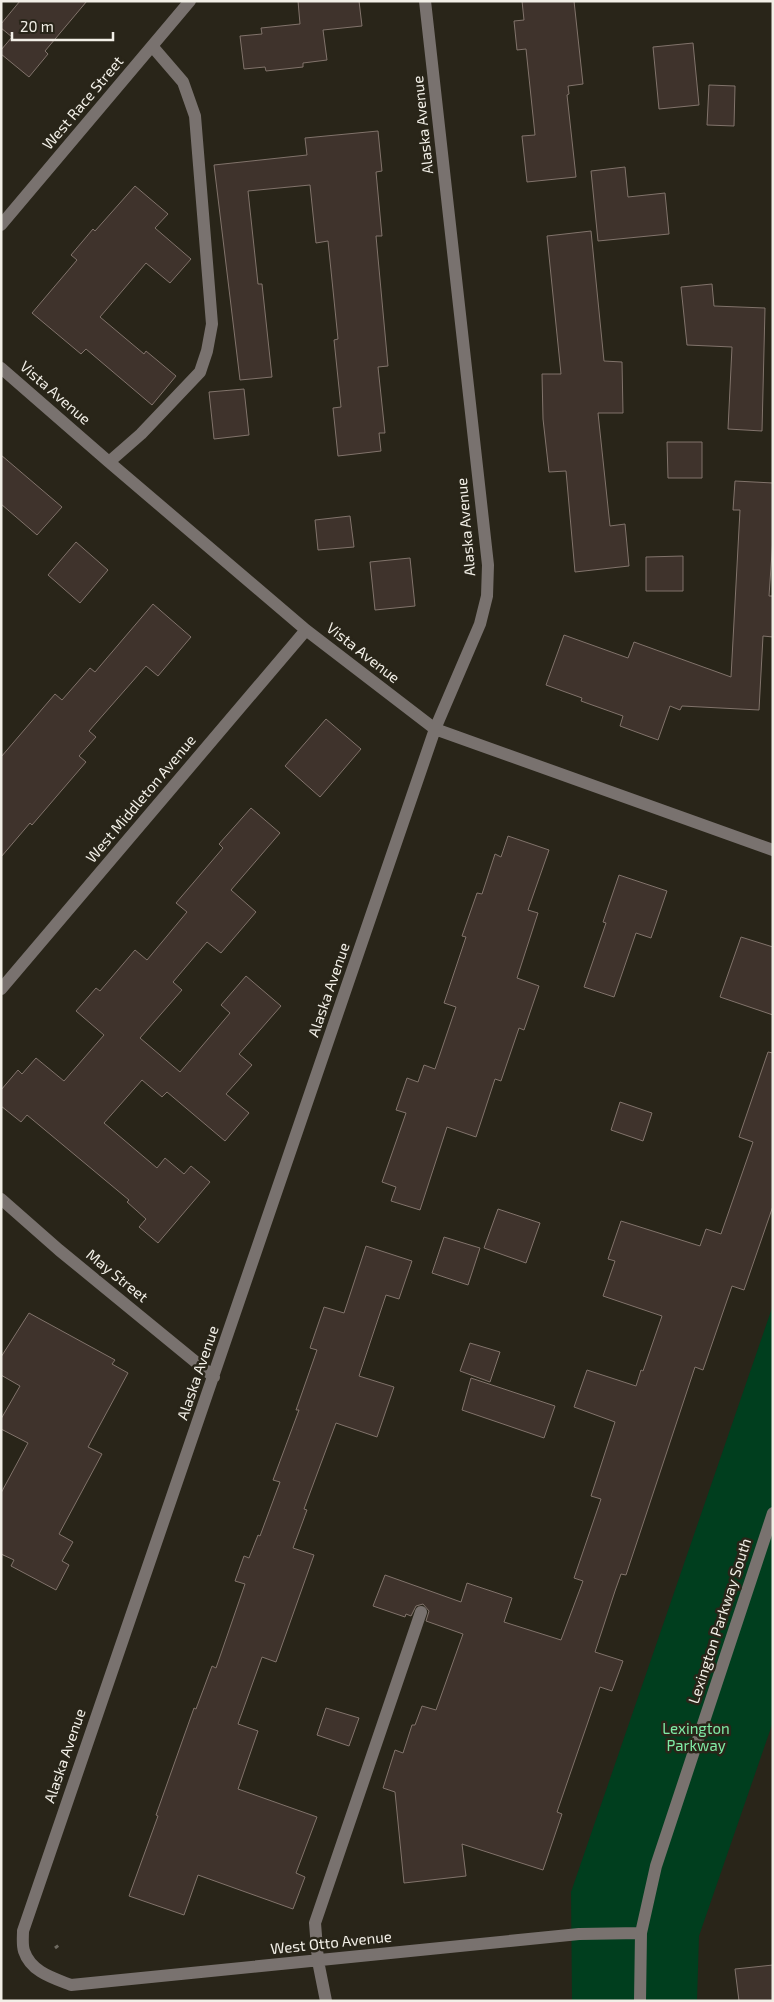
<svg xmlns="http://www.w3.org/2000/svg" width="774" height="2002" viewBox="0 0 774 2002" font-family="'Exo 2',sans-serif">
<style>
.green{fill:#003e1e}
.building{fill:#3f332c;stroke:#81736b}
.lines{fill:none;stroke-linecap:round;stroke-linejoin:round}
.path{stroke:#6e6a60;stroke-width:3;stroke-dasharray:4 2.5;stroke-linecap:butt}
.minor{stroke:#79726f;stroke-width:12}
.labels{text-anchor:middle;stroke-width:5;stroke-linejoin:round;paint-order:stroke}
.street-label{font-size:15px;fill:#f2efe7;stroke:#292519}
.park-label{font-size:15px;fill:#80eba6;stroke:#292519}
</style>
<rect width="100%" height="100%" fill="#292519"/>
<!-- green -->
<path class="green" d="M773 1305V1722L699 1936 697 2001H572L571 1892Z"/>
<!-- building -->
<path class="building" d="M20 1H87L45 51 48 54 29 77 1 54V50L12 37 1 28V24Z
M298 1H359L362 26 323 30 327 60 303 63V67L266 71 265 67 244 69 240 36 262 34 261 28 300 24Z
M522 1H574L583 84 568 86 569 94 567 95 576 177 527 182 522 136 535 135 526 49 517 50 514 21 524 20Z
M693 43 699 105 659 109 653 47Z
M709 85 735 86 734 126 707 125Z
M378 131 382 171 376 172 382 236H376L388 366 378 367 385 433H379L381 451 338 456 333 408 341 407 334 340 338 339 328 241 316 243 310 185 248 191 258 284H262L272 377 240 380 214 165 307 155 305 138Z
M625 167 628 197 665 193 669 234 598 241 591 171Z
M135 186 168 214 155 228 191 259 170 283 146 263 100 317 144 354 146 351 176 376 152 405 86 349 81 354 32 313 77 260 71 255 93 229 95 231Z
M591 231 604 361 622 362 623 413H598L610 526 625 524 629 566 575 572 566 471 549 472 543 419 542 374H561L547 236Z
M712 284 714 306 765 308 762 431 728 429 732 347 687 345 681 287Z
M244 389 249 435 214 439 209 392Z
M667 442H702V478H668Z
M1 455 62 507 37 535 1 504Z
M735 481 773 483V538L769 596H773V637L763 636 759 710 682 706 680 710 670 706 658 740 620 726 623 716 581 701 582 698 546 685 564 635 628 658 634 642 731 677 740 510H733Z
M350 516 354 547 318 550 315 520Z
M76 542 108 570 80 603 48 575Z
M683 556V591H646V557Z
M410 558 415 606 375 610 370 562Z
M153 604 191 637 158 676 146 666 89 731 96 737 79 756 86 762 32 825 30 823 1 857V757L55 694 62 700 90 668 95 672Z
M326 719 361 749 320 797 285 766Z
M251 808 280 833 231 890 256 912 221 953 207 942 173 982 182 990 140 1038 180 1072 230 1013 221 1005 246 976 281 1006 239 1054 252 1065 226 1094 249 1113 225 1141 167 1092 162 1097 142 1080 104 1123 157 1168 165 1158 184 1174 191 1166 210 1182 158 1243 139 1227 146 1219 127 1202 129 1200 27 1115 21 1122 1 1106V1090L18 1070 22 1074 36 1058 64 1081 104 1035 76 1011 96 988 100 991 135 950 147 960 187 912 176 903 223 848 219 844Z
M508 836 549 850 528 910 538 913 517 978 539 986 524 1030 519 1028 501 1081 495 1079 476 1137 447 1127 420 1210 391 1201 396 1187 382 1182 406 1113 396 1110 407 1078 418 1082 424 1065 435 1069 456 1007 444 1003 466 937 462 936 477 893 482 894 495 854 501 857Z
M619 875 667 891 651 938 636 933 614 997 584 987 606 923 603 922Z
M741 937 773 947V1015L720 997Z
M768 1052 773 1053V1206L744 1290 732 1286 703 1370 695 1367 626 1575 621 1574 615 1591 595 1652 623 1661 612 1691 600 1687 557 1812 562 1814 543 1870 462 1844 466 1876 404 1883 395 1792 383 1788 395 1750 403 1753 412 1725H415L422 1706 436 1710 463 1634 426 1621 429 1611 423 1604 416 1606 411 1616 406 1614 405 1617 373 1606 385 1575 461 1602 467 1583 512 1598 504 1622 561 1640 583 1581 574 1578 601 1499 591 1496 615 1422 574 1407 587 1370 636 1386 641 1370 643 1371 662 1316 603 1296 615 1261 608 1259 621 1221 700 1246 706 1229 721 1234 753 1142 739 1137Z
M620 1102 652 1113 643 1141 611 1130Z
M498 1209 540 1223 526 1263 484 1248Z
M444 1237 480 1248 468 1285 432 1273Z
M366 1246 412 1261 399 1299 386 1295 359 1376 394 1387 377 1437 336 1423 304 1509 307 1510 293 1548 314 1555 276 1662 262 1657 238 1724 258 1731 238 1789 317 1817 296 1873 305 1877 293 1909 198 1875 184 1915 129 1896 158 1816 156 1815 194 1708 196 1709 212 1666 216 1668 245 1584 235 1581 244 1556 249 1558 258 1535 260 1536 280 1482 273 1480 299 1410H296L317 1350 310 1348 324 1307 344 1313Z
M29 1313 115 1360 112 1364 128 1373 88 1447 102 1454 59 1534 73 1542 62 1561 69 1565 56 1590 11 1566 14 1560 1 1554V1493L28 1443 1 1429V1419L20 1386 1 1375V1357Z
M470 1343 500 1352 490 1382 460 1371Z
M471 1378 555 1406 544 1438 462 1410Z
M326 1708 359 1718 349 1746 317 1735Z
M773 1965V2001H739L735 1969Z"/>
<g class="lines">
<!-- path -->
<path class="path" d="M55 1948 59 1945"/>
<!-- minor -->
<path class="minor" d="M425 1 488 565 487 596 480 624 435 729 23 1931C23 1937 22 1945 24 1951 31 1972 53 1978 71 1985L579 1934 641 1933
M1 225 190 1
M1 368 109 462 306 630 435 729 773 850
M109 462 141 434 200 372 207 351 212 324 195 116 183 82 152 46
M1 989 306 630
M1 1199 59 1250 214 1377
M326 2001 318 1961 315 1923 421 1612
M640 2001 641 1933 656 1866 773 1513"/>
</g>
<g class="labels">
<!-- street labels -->
<g class="street-label">
<text transform="translate(83 103) rotate(-50)" y="5">West Race Street</text>
<text transform="translate(423 125) rotate(-96)" y="5">Alaska Avenue</text>
<text transform="translate(55 393) rotate(41)" y="5">Vista Avenue</text>
<text transform="translate(466 527) rotate(-95)" y="5">Alaska Avenue</text>
<text transform="translate(363 653) rotate(38)" y="5">Vista Avenue</text>
<text transform="translate(141 799) rotate(-50)" y="5">West Middleton Avenue</text>
<text transform="translate(329 990) rotate(-71)" y="5">Alaska Avenue</text>
<text transform="translate(117 1276) rotate(39)" y="5">May Street</text>
<text transform="translate(198 1373) rotate(-71)" y="5">Alaska Avenue</text>
<text transform="translate(720 1621) rotate(-72)" y="5">Lexington Parkway South</text>
<text transform="translate(65 1756) rotate(-71)" y="5">Alaska Avenue</text>
<text transform="translate(331 1943) rotate(-6)" y="5">West Otto Avenue</text>
</g>
<!-- park labels -->
<g class="park-label">
<text x="696" y="1734">Lexington<tspan x="696" dy="17">Parkway</tspan></text>
</g>
</g>
<!-- border -->
<rect width="774" height="2002" fill="none" stroke="#f2efe7" stroke-width="5"/>
<!-- scale -->
<path d="M12 32v8h101v-8" fill="none" stroke="#f2efe7" stroke-width="2.5"/>
<text x="20" y="32" font-size="15" fill="#f2efe7" stroke="#292519" stroke-width="4" paint-order="stroke">20 m</text>
</svg>
